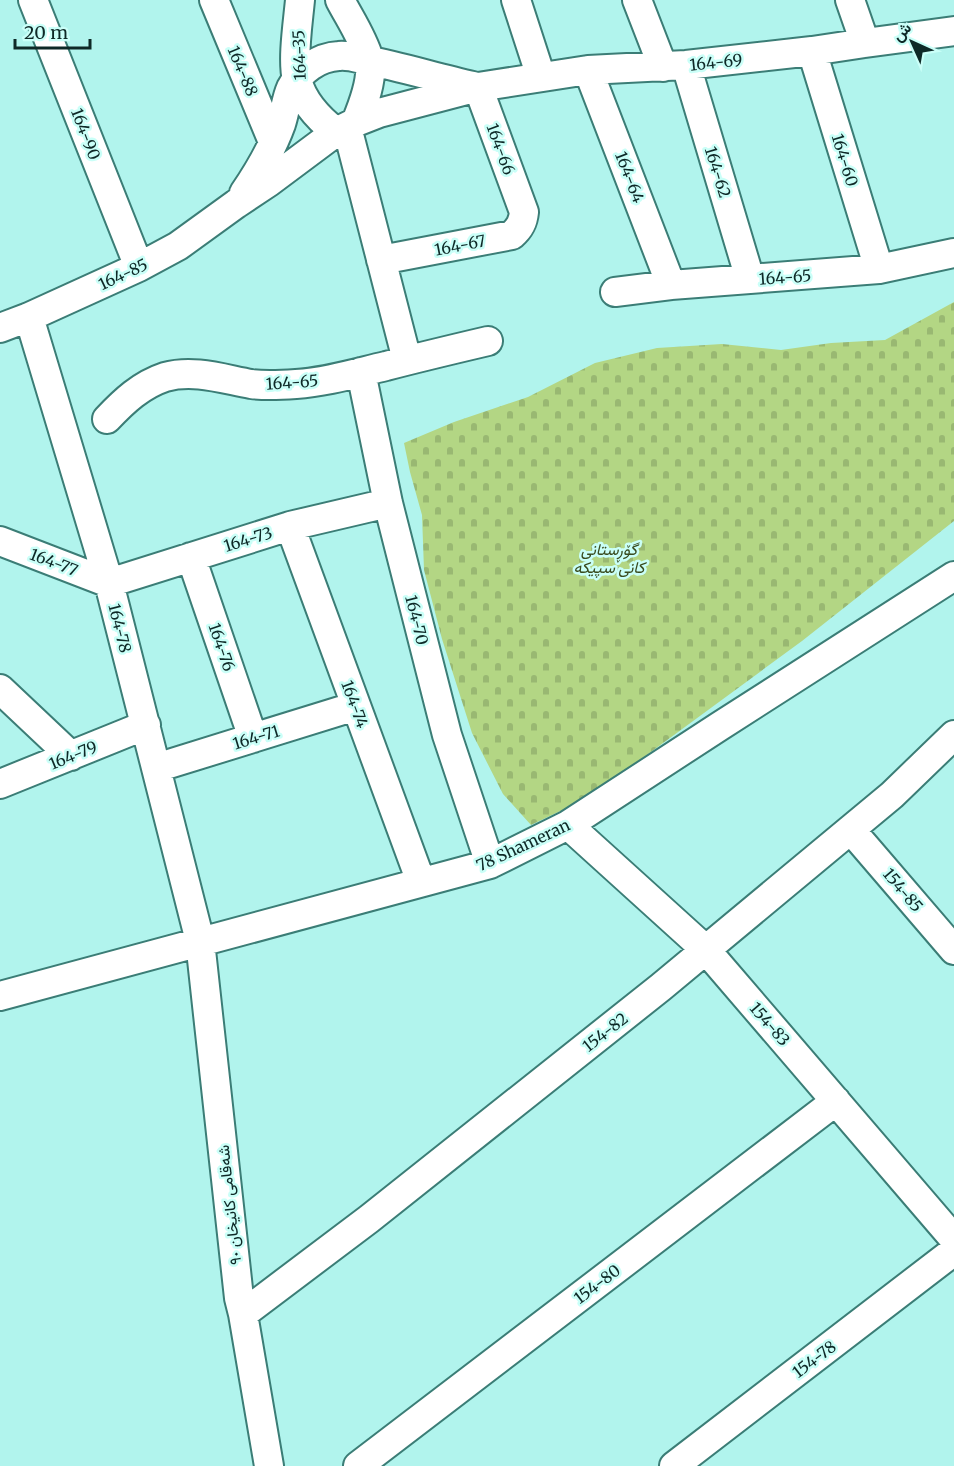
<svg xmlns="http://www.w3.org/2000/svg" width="954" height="1466" viewBox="0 0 954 1466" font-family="Merriweather,Vazirmatn,serif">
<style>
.cemetery{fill:url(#cemetery-stones)}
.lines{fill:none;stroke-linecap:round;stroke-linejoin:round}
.minor-casing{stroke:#3b7d76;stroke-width:32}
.minor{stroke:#fff;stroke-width:28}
.labels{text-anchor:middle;stroke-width:5;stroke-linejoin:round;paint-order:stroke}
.street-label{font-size:16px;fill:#0e2927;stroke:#cafff8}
.park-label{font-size:16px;font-style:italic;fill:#394b1e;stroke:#cafff8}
</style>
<defs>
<pattern id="cemetery-stones" width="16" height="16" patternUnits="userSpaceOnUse" patternTransform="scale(1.5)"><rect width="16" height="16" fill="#b3d684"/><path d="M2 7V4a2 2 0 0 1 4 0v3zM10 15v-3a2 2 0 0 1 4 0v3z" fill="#99b872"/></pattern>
</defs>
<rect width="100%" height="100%" fill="#b1f4ed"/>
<!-- cemetery -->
<path class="cemetery" d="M954 302V521L802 641 644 757 573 805 531 825 503 794 472 733 442 639 424 570 422 515 410 472 404 443 454 422 528 397 595 363 657 348 722 344 781 350 831 343 885 340Z"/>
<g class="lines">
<!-- minor casing -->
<g class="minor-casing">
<path id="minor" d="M33 0 139 267
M214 0 273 142
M300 0C298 22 292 60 297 80 303 102 319 119 336 132
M340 0C350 19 363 38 369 59 374 77 363 105 356 122
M516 0 541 77
M637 0 663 67
M850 0 865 43
M812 51 879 269
M686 65 750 279
M588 70 671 285
M347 127 407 360
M244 193C259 171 272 149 281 124 285 112 286 99 291 88 300 71 318 57 339 56 348 55 357 58 366 60 402 67 437 78 473 86
M381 260 512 235C520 228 523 222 524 212L478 87
M615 292 671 285 879 269 954 253
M29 317 109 583 200 941 239 1298 243 1314 269 1466
M0 328 29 317 139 267 178 246 236 204 269 182 336 132 356 122 379 113 478 87 588 70 686 65 812 51 865 43 954 31
M361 372 388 503 447 735 490 864
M107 419C124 401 141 385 165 377 194 369 223 379 251 384 266 386 281 385 296 384 327 382 356 373 386 366 420 357 454 349 488 341
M290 526 421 882
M0 541 109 583 290 526 388 503
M191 557 253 738
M0 689 71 756
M156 768 356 706
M0 784 146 725
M568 825 706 950 954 1239
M851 830 954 950
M0 996 490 864 568 825 720 726 954 576
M243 1314 369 1219 661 987 892 795 954 735
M358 1466 836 1101
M674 1466 954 1251"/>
</g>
<!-- minor -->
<use href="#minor" class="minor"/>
</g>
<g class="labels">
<!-- street labels -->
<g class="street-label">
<text transform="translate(299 55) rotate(-92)" y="6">164-35</text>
<text transform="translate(716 62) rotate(-6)" y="6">164-69</text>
<text transform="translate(243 71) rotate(67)" y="6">164-88</text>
<text transform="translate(86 134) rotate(69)" y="6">164-90</text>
<text transform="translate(501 149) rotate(70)" y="6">164-66</text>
<text transform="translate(845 160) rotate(73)" y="6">164-60</text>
<text transform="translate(718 172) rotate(73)" y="6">164-62</text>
<text transform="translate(630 177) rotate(69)" y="6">164-64</text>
<text transform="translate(460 245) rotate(-11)" y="6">164-67</text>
<text transform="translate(123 274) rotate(-25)" y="6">164-85</text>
<text transform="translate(785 277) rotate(-4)" y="6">164-65</text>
<text transform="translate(292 382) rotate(-4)" y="6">164-65</text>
<text transform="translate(248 539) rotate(-17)" y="6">164-73</text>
<text transform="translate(54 562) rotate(21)" y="6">164-77</text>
<text transform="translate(417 620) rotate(76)" y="6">164-70</text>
<text transform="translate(120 628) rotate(76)" y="6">164-78</text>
<text transform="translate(222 647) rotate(71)" y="6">164-76</text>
<text transform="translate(355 704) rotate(70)" y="6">164-74</text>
<text transform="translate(256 737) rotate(-17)" y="6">164-71</text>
<text transform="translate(73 755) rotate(-22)" y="6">164-79</text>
<text transform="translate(523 845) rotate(-25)" y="6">78 Shameran</text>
<text transform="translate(903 890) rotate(50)" y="6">154-85</text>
<text transform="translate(770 1024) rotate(49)" y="6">154-83</text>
<text transform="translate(605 1032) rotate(-38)" y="6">154-82</text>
<text transform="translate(229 1205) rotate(-96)" y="6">شەقامی کانیخان ٩٠</text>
<text transform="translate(597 1284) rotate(-37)" y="6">154-80</text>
<text transform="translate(814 1359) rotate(-37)" y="6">154-78</text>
</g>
<!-- park labels -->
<g class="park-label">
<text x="609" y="555">گۆڕستانی<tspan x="609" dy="18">کانی سپیکە</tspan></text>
</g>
</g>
<!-- north arrow -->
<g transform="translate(912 42) rotate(315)" stroke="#cafff8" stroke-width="4.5" paint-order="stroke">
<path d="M0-4.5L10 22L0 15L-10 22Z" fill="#0e2927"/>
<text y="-9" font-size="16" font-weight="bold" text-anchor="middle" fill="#0e2927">ش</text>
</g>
<!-- scale -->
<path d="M15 39v9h75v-9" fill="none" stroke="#0e2927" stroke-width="3"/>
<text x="24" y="39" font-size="18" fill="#0e2927" stroke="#cafff8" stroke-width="4.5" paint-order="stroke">20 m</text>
</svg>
